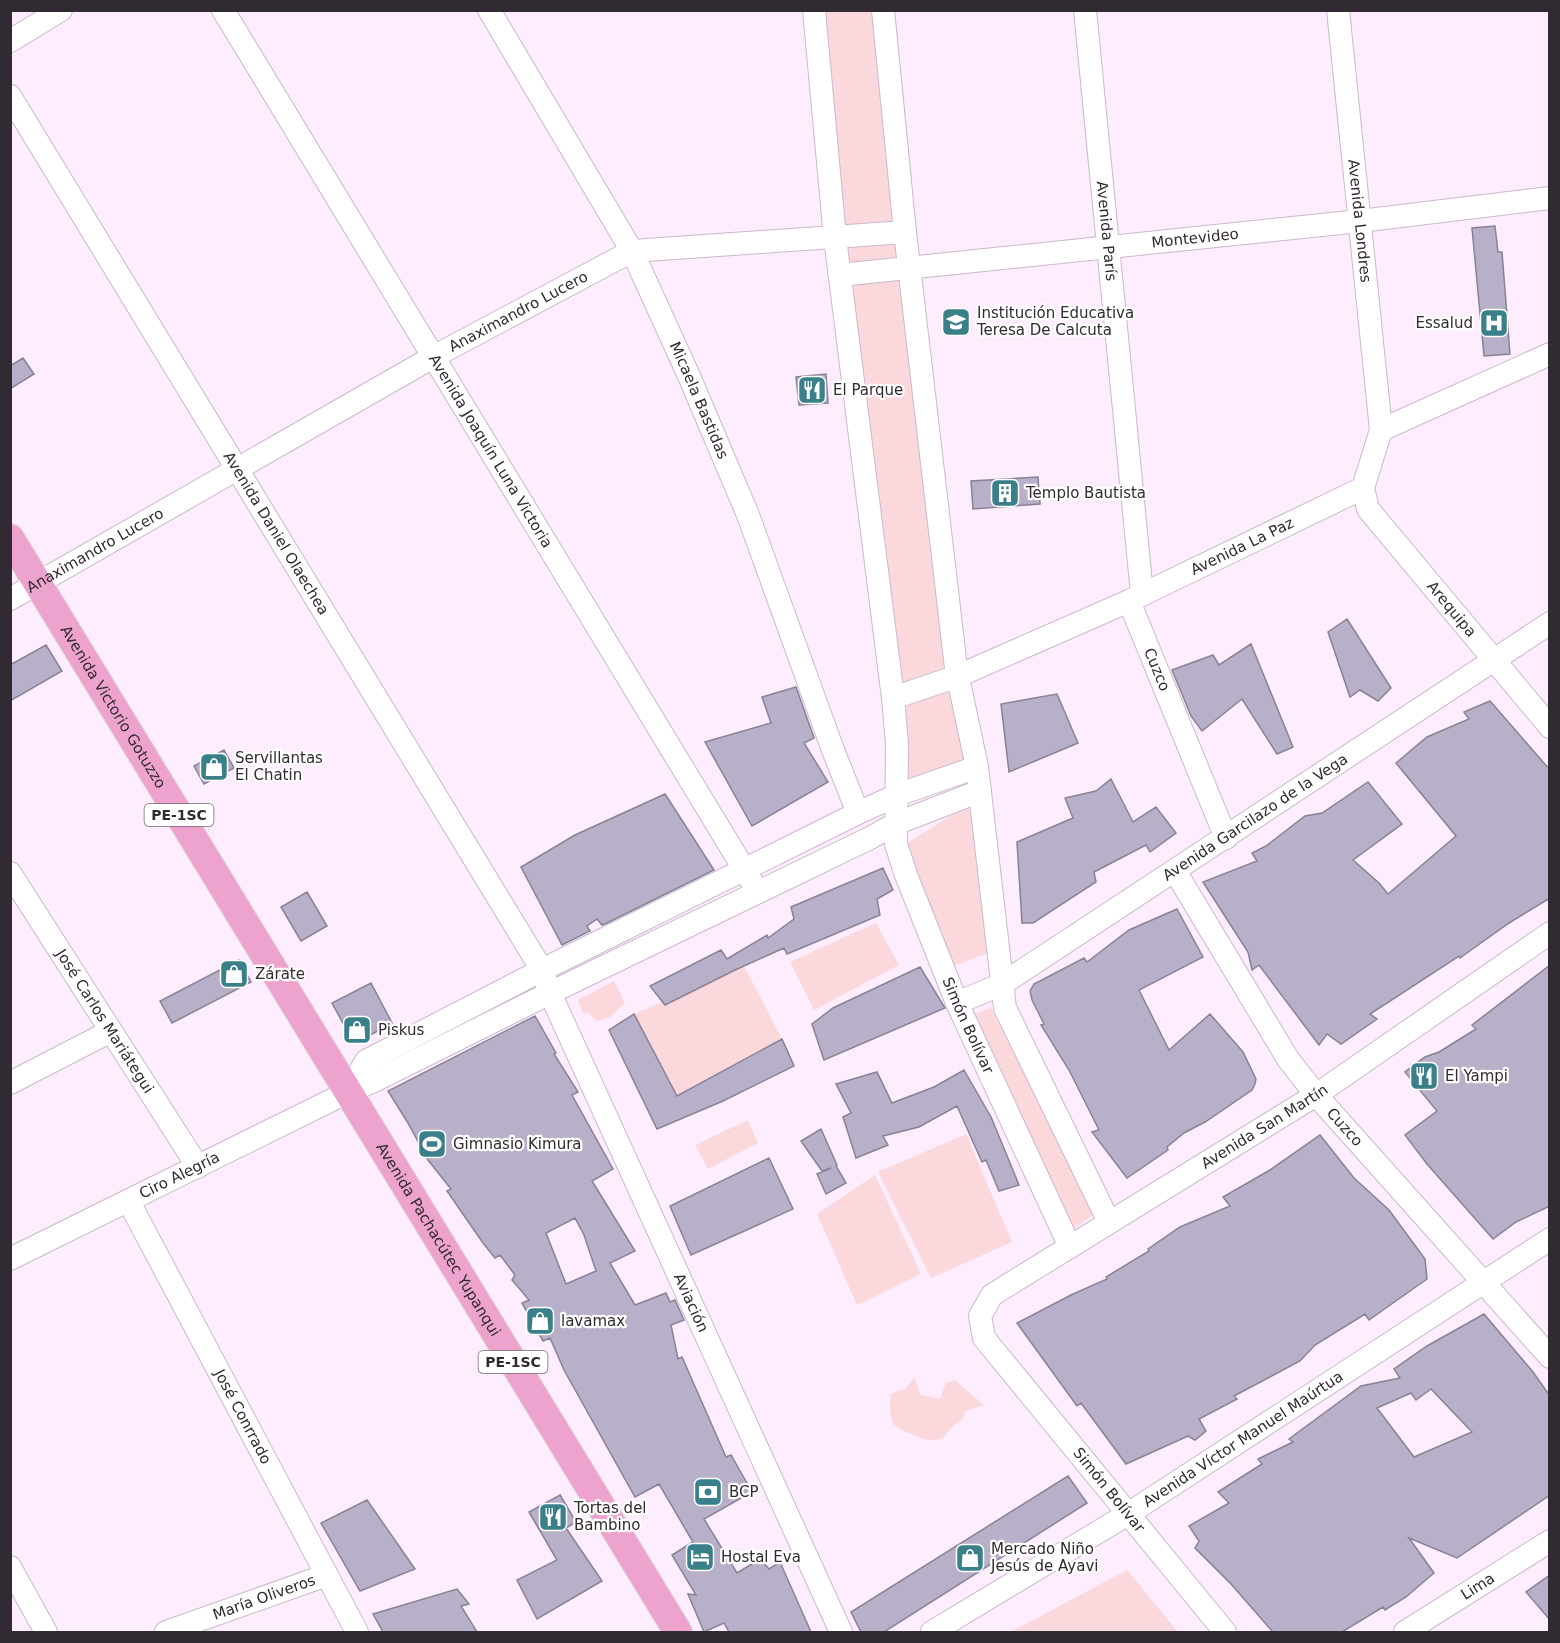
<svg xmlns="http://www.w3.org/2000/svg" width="1560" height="1643" viewBox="0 0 1560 1643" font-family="'DejaVu Sans',sans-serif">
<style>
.green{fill:#fad8db}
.building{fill:#b8b0c8;stroke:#898198;stroke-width:1.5;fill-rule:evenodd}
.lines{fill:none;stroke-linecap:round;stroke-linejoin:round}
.minor-casing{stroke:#cbb8cc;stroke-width:24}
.major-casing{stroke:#deddde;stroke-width:30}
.minor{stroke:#fff;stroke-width:22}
.major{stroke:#eea3ce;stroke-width:28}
.labels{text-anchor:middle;stroke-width:4.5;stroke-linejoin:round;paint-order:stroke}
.shield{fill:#fff;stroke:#706a70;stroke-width:1.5}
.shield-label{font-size:14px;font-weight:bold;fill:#322a32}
.street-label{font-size:15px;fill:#322a32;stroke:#fff}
.poi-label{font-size:15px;fill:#322a32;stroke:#fff;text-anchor:start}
</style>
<rect width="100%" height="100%" fill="#fdedfe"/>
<!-- green -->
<path class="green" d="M820 11H885L977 767 897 795Z
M968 805 975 828 992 951 951 967 904 845Z
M876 923 899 965 814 1010 790 962Z
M744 966 782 1039 669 1100 674 1090 634 1014Z
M614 981 625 1003 610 1017 597 1021 588 1013H583L578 1000Z
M991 1008 1095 1214 1072 1230 970 1015Z
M748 1120 758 1143 708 1169 695 1145Z
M966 1134 1012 1242 931 1278 878 1172Z
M875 1175 921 1274 857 1305 817 1214Z
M914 1377 921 1395 940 1399 946 1383 955 1380 984 1405 965 1411 964 1418 954 1425 942 1439C938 1439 932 1441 928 1440 921 1438 896 1429 893 1423 889 1416 890 1403 891 1394L906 1388Z
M1127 1570 1178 1632H1011Z"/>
<!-- building -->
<path class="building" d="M1495 226 1498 252H1502L1510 354 1484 356 1472 228Z
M23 358 34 374 10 389V366Z
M826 374 828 403 799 405 796 377Z
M1038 477 1040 504 973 509 971 481Z
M1347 619 1391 688 1378 701 1360 690 1350 697 1328 632Z
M1251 644 1293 747 1277 754 1242 699 1202 731 1191 716 1172 670 1213 655 1219 665Z
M46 645 62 671 10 701V665Z
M796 687 814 738 804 743 828 782 752 826 705 742 771 723 762 697Z
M1057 694 1078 743 1009 772 1001 704Z
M1490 701 1550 770V898L1509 923 1460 958 1459 956 1370 1014 1377 1019 1341 1044 1327 1034 1319 1045 1259 965 1252 970 1248 952 1203 882 1257 861 1252 853 1266 846 1305 816 1322 813 1368 782 1402 824 1353 860 1379 883 1388 894 1456 836 1396 763 1427 737 1469 719 1464 712Z
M224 750 234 768 204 784 194 766Z
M1111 779 1133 822 1156 807 1176 833 1150 852 1146 845 1094 872 1096 882 1033 923H1022L1017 842 1073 818 1065 798 1096 791Z
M665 794 714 870 607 923 602 925 597 919 587 926 590 931 562 945 521 867 575 835Z
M883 868 893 890 877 899 880 915 787 954 784 948 735 970 665 1005 650 986 721 950 727 959 767 935 768 938 794 919 791 907Z
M307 892 327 926 301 941 281 907Z
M1177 909 1203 957 1139 990 1169 1050 1210 1014 1243 1052 1256 1079 1255 1084 1252 1090 1205 1122 1184 1133 1167 1147 1168 1150 1127 1178 1092 1132 1099 1130 1069 1070 1041 1025 1044 1024 1032 1000 1030 991 1034 984 1084 958 1087 962 1129 930Z
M239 960 251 982 172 1023 160 1001Z
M1550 965V1206L1516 1222 1493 1239 1427 1164 1405 1135 1437 1111 1405 1072 1425 1057 1439 1052 1476 1029 1472 1025Z
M920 967 945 1008 824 1060 812 1024 833 1008Z
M371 983 392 1023 365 1038H351L332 1003Z
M634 1014 677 1096 782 1039 794 1066 723 1101 657 1129 609 1030Z
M535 1016 556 1053 554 1054 578 1092 572 1095 613 1169 592 1181 635 1251 610 1263 635 1305 666 1293 670 1302 675 1300 684 1320 671 1325 678 1359 682 1357 726 1457 731 1455 752 1492 704 1519 737 1573 760 1559 769 1569 780 1562 811 1632H729L724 1623 704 1632 688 1594 696 1595 672 1555 693 1542 659 1484 635 1497 564 1370 550 1338 543 1341 522 1303 529 1300 512 1280 515 1275 500 1255 495 1258 483 1243 447 1191 451 1189 428 1160 408 1123 388 1091ZM575 1218 584 1235 596 1271 566 1284 546 1233Z
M964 1070 991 1117 1019 1185 999 1191 986 1160 982 1162 957 1106 919 1127 883 1136 888 1145 856 1158 843 1117 851 1113 836 1084 877 1072 892 1103 934 1087Z
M821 1129 837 1165 836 1166 846 1183 826 1194 817 1174 831 1168 822 1171 801 1141Z
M1320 1135 1354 1178 1389 1210 1425 1259 1427 1279 1369 1320 1365 1314 1315 1345 1300 1361 1234 1396 1237 1399 1199 1419 1206 1431 1195 1440 1188 1436 1126 1464 1081 1403 1077 1406 1017 1323 1071 1295 1107 1279 1106 1277 1149 1251 1148 1249 1180 1227 1230 1206 1223 1197 1270 1170Z
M769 1158 793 1209 691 1255 670 1206Z
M1484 1314 1533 1372 1550 1396V1495L1457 1558 1409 1538 1434 1573 1406 1597 1385 1610 1383 1607 1342 1632H1273L1231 1584 1195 1548 1199 1541 1189 1526 1229 1503 1218 1492 1262 1464 1258 1459 1293 1442 1289 1439 1361 1386 1400 1378 1394 1369 1427 1346ZM1431 1389 1472 1432 1414 1457 1377 1408 1411 1393 1416 1400Z
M1068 1476 1087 1503 884 1632H861L851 1612Z
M560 1495 576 1522 566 1528 602 1581 537 1619 517 1580 557 1560 529 1512Z
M367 1500 415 1569 360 1591 321 1523Z
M1550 1575V1620L1526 1592Z
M457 1589 469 1604 461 1606 477 1632H383L373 1614Z"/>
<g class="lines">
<!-- minor casing -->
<g class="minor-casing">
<g id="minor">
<path id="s1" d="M223 10 758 892"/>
<path id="s2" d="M489 10 632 251 689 376 748 515 833 750 858 813"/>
<path id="s3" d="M814 10 835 238 893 698 897 744 896 844 906 875 957 1003 1070 1247"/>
<path d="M883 10 905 232 956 668 977 767 1005 1008 1109 1222"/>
<path id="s4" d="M1085 10 1142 594"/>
<path id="s5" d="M1338 10 1381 430"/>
<path d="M10 41 61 10"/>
<path id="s6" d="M10 96 542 970 550 993 841 1632"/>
<path id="s7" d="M840 275 1360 221 1550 198"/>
<path id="s8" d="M1363 488 1368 509 1550 727"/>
<path id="s9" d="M10 599 433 357 632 251 905 232"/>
<path id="s10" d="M1129 601 1226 838"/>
<path id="s11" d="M893 698 958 676 1129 601 1363 488 1381 430 1550 354"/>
<path id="s12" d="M1175 871 1288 1059 1316 1095 1550 1357"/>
<path id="s13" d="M10 873 198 1167"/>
<path id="s14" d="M957 1003 1002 984 1550 623"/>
<path d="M10 1083 111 1031"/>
<path d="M348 1092 366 1061 542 970 858 813 897 795 977 767"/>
<path id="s15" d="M129 1202 357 1632"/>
<path id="s16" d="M10 1259 348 1092 374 1081 550 993 870 838 895 824 980 791"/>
<path d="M10 1567 46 1632"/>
<path id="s17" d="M166 1632 327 1575"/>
<path id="s18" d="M932 1632 1128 1514 1550 1239"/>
<path id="s19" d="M1225 1632 984 1338 980 1316 992 1295 1316 1095 1550 933"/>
<path id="s20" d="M1405 1632 1550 1541"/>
</g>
</g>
<!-- major casing -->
<g class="major-casing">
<g id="major">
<path id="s21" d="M10 538 678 1632"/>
</g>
</g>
<!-- minor -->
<use href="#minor" class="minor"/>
<!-- major -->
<use href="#major" class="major"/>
</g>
<!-- icons -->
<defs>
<g id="school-square" transform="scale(1.5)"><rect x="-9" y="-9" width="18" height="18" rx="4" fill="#3a808b" stroke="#fff"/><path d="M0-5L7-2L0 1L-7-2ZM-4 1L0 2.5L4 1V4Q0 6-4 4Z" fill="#fff"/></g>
<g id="hospital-square" transform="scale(1.5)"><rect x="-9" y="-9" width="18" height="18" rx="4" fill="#3a808b" stroke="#fff"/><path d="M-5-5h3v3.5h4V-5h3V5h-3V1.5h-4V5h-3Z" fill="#fff"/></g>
<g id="restaurant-square" transform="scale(1.5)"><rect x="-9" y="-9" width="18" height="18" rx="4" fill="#3a808b" stroke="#fff"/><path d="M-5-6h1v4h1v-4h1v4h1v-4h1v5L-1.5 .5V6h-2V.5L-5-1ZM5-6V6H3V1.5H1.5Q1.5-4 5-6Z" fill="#fff"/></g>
<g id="building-square" transform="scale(1.5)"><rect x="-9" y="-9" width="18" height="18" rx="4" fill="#3a808b" stroke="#fff"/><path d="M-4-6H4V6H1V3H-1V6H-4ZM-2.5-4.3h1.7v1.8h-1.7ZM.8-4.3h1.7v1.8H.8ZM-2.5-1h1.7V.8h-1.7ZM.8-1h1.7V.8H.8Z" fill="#fff"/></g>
<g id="shop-square" transform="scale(1.5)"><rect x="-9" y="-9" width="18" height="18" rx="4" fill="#3a808b" stroke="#fff"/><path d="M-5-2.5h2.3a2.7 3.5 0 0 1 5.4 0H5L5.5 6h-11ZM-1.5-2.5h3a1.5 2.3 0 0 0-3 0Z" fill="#fff"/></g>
<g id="stadium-square" transform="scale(1.5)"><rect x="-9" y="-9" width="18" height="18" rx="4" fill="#3a808b" stroke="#fff"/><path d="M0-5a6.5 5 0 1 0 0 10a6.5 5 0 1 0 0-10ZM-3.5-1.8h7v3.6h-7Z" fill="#fff"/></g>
<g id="bank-square" transform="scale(1.5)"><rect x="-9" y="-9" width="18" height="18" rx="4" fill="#3a808b" stroke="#fff"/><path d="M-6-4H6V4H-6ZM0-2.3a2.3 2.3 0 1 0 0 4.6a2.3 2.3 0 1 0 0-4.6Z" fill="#fff"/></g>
<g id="hotel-square" transform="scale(1.5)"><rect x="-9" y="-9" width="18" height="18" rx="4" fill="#3a808b" stroke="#fff"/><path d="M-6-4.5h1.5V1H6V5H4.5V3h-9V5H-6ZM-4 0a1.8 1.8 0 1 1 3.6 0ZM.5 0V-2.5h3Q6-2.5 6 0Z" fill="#fff"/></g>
</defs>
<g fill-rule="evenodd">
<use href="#school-square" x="956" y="322"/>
<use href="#hospital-square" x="1494" y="323"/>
<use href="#restaurant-square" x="812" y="390"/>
<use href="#building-square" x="1005" y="493"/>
<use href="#shop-square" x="214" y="767"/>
<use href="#shop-square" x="234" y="974"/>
<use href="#shop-square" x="357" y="1030"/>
<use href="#restaurant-square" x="1424" y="1076"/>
<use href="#stadium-square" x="432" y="1144"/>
<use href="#shop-square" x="540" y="1321"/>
<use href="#bank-square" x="708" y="1492"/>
<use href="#restaurant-square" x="553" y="1517"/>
<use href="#hotel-square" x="700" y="1557"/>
<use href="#shop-square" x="970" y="1558"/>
</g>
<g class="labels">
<!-- shield labels -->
<g class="shield">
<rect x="144.5" y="804" width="69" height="22" rx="4.5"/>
<rect x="478.5" y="1351" width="69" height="22" rx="4.5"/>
</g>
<g class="shield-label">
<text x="179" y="820">PE-1SC</text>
<text x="513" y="1367">PE-1SC</text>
</g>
<!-- street labels -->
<g class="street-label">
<text dy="5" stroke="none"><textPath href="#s5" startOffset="212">Avenida Londres</textPath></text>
<text dy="5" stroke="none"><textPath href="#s4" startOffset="222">Avenida París</textPath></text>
<text dy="5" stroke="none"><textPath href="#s7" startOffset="357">Montevideo</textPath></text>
<text dy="5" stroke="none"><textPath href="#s9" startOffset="584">Anaximandro Lucero</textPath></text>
<text dy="5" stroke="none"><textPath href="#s2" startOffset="444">Micaela Bastidas</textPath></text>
<text dy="5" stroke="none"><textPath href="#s1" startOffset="516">Avenida Joaquín Luna Victoria</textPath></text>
<text dy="5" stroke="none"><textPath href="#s6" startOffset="512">Avenida Daniel Olaechea</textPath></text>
<text dy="5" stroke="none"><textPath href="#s11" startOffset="381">Avenida La Paz</textPath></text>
<text dy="5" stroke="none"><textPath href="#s9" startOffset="98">Anaximandro Lucero</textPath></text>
<text dy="5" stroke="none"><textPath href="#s8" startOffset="152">Arequipa</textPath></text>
<text dy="5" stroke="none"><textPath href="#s10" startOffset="74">Cuzco</textPath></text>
<text dy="5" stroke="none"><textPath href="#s21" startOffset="198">Avenida Victorio Gotuzzo</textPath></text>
<text dy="5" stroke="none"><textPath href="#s14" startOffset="352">Avenida Garcilazo de la Vega</textPath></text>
<text dy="5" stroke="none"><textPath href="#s13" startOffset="176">José Carlos Mariátegui</textPath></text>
<text dy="5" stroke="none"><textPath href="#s3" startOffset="1034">Simón Bolívar</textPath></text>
<text dy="5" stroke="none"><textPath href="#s19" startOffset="747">Avenida San Martín</textPath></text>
<text dy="5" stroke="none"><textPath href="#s12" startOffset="308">Cuzco</textPath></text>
<text dy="5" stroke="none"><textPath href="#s16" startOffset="189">Ciro Alegría</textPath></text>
<text dy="5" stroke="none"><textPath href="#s21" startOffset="822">Avenida Pachacútec Yupanqui</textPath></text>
<text dy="5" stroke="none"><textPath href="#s6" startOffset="1388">Aviación</textPath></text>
<text dy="5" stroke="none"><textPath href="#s15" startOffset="243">José Conrrado</textPath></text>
<text dy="5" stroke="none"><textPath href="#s18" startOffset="366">Avenida Víctor Manuel Maúrtua</textPath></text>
<text transform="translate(1109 1490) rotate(51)" y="5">Simón Bolívar</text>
<text dy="5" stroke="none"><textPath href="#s20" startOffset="86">Lima</textPath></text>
<text dy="5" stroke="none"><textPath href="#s17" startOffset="104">María Oliveros</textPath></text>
</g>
<!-- poi labels -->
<g class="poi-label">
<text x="977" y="318">Institución Educativa<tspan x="977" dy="17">Teresa De Calcuta</tspan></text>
<text x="1473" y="328" text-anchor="end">Essalud</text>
<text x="833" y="395">El Parque</text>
<text x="1026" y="498">Templo Bautista</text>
<text x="235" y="763">Servillantas<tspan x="235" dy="17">El Chatin</tspan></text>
<text x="255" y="979">Zárate</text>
<text x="378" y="1035">Piskus</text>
<text x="1445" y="1081">El Yampi</text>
<text x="453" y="1149">Gimnasio Kimura</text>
<text x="561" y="1326">lavamax</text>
<text x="729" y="1497">BCP</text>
<text x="574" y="1513">Tortas del<tspan x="574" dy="17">Bambino</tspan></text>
<text x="991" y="1554">Mercado Niño<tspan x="991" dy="17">Jesús de Ayavi</tspan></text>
<text x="721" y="1562">Hostal Eva</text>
</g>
</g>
<!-- border -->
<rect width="1560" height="1643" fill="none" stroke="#322a32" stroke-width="24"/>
</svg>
